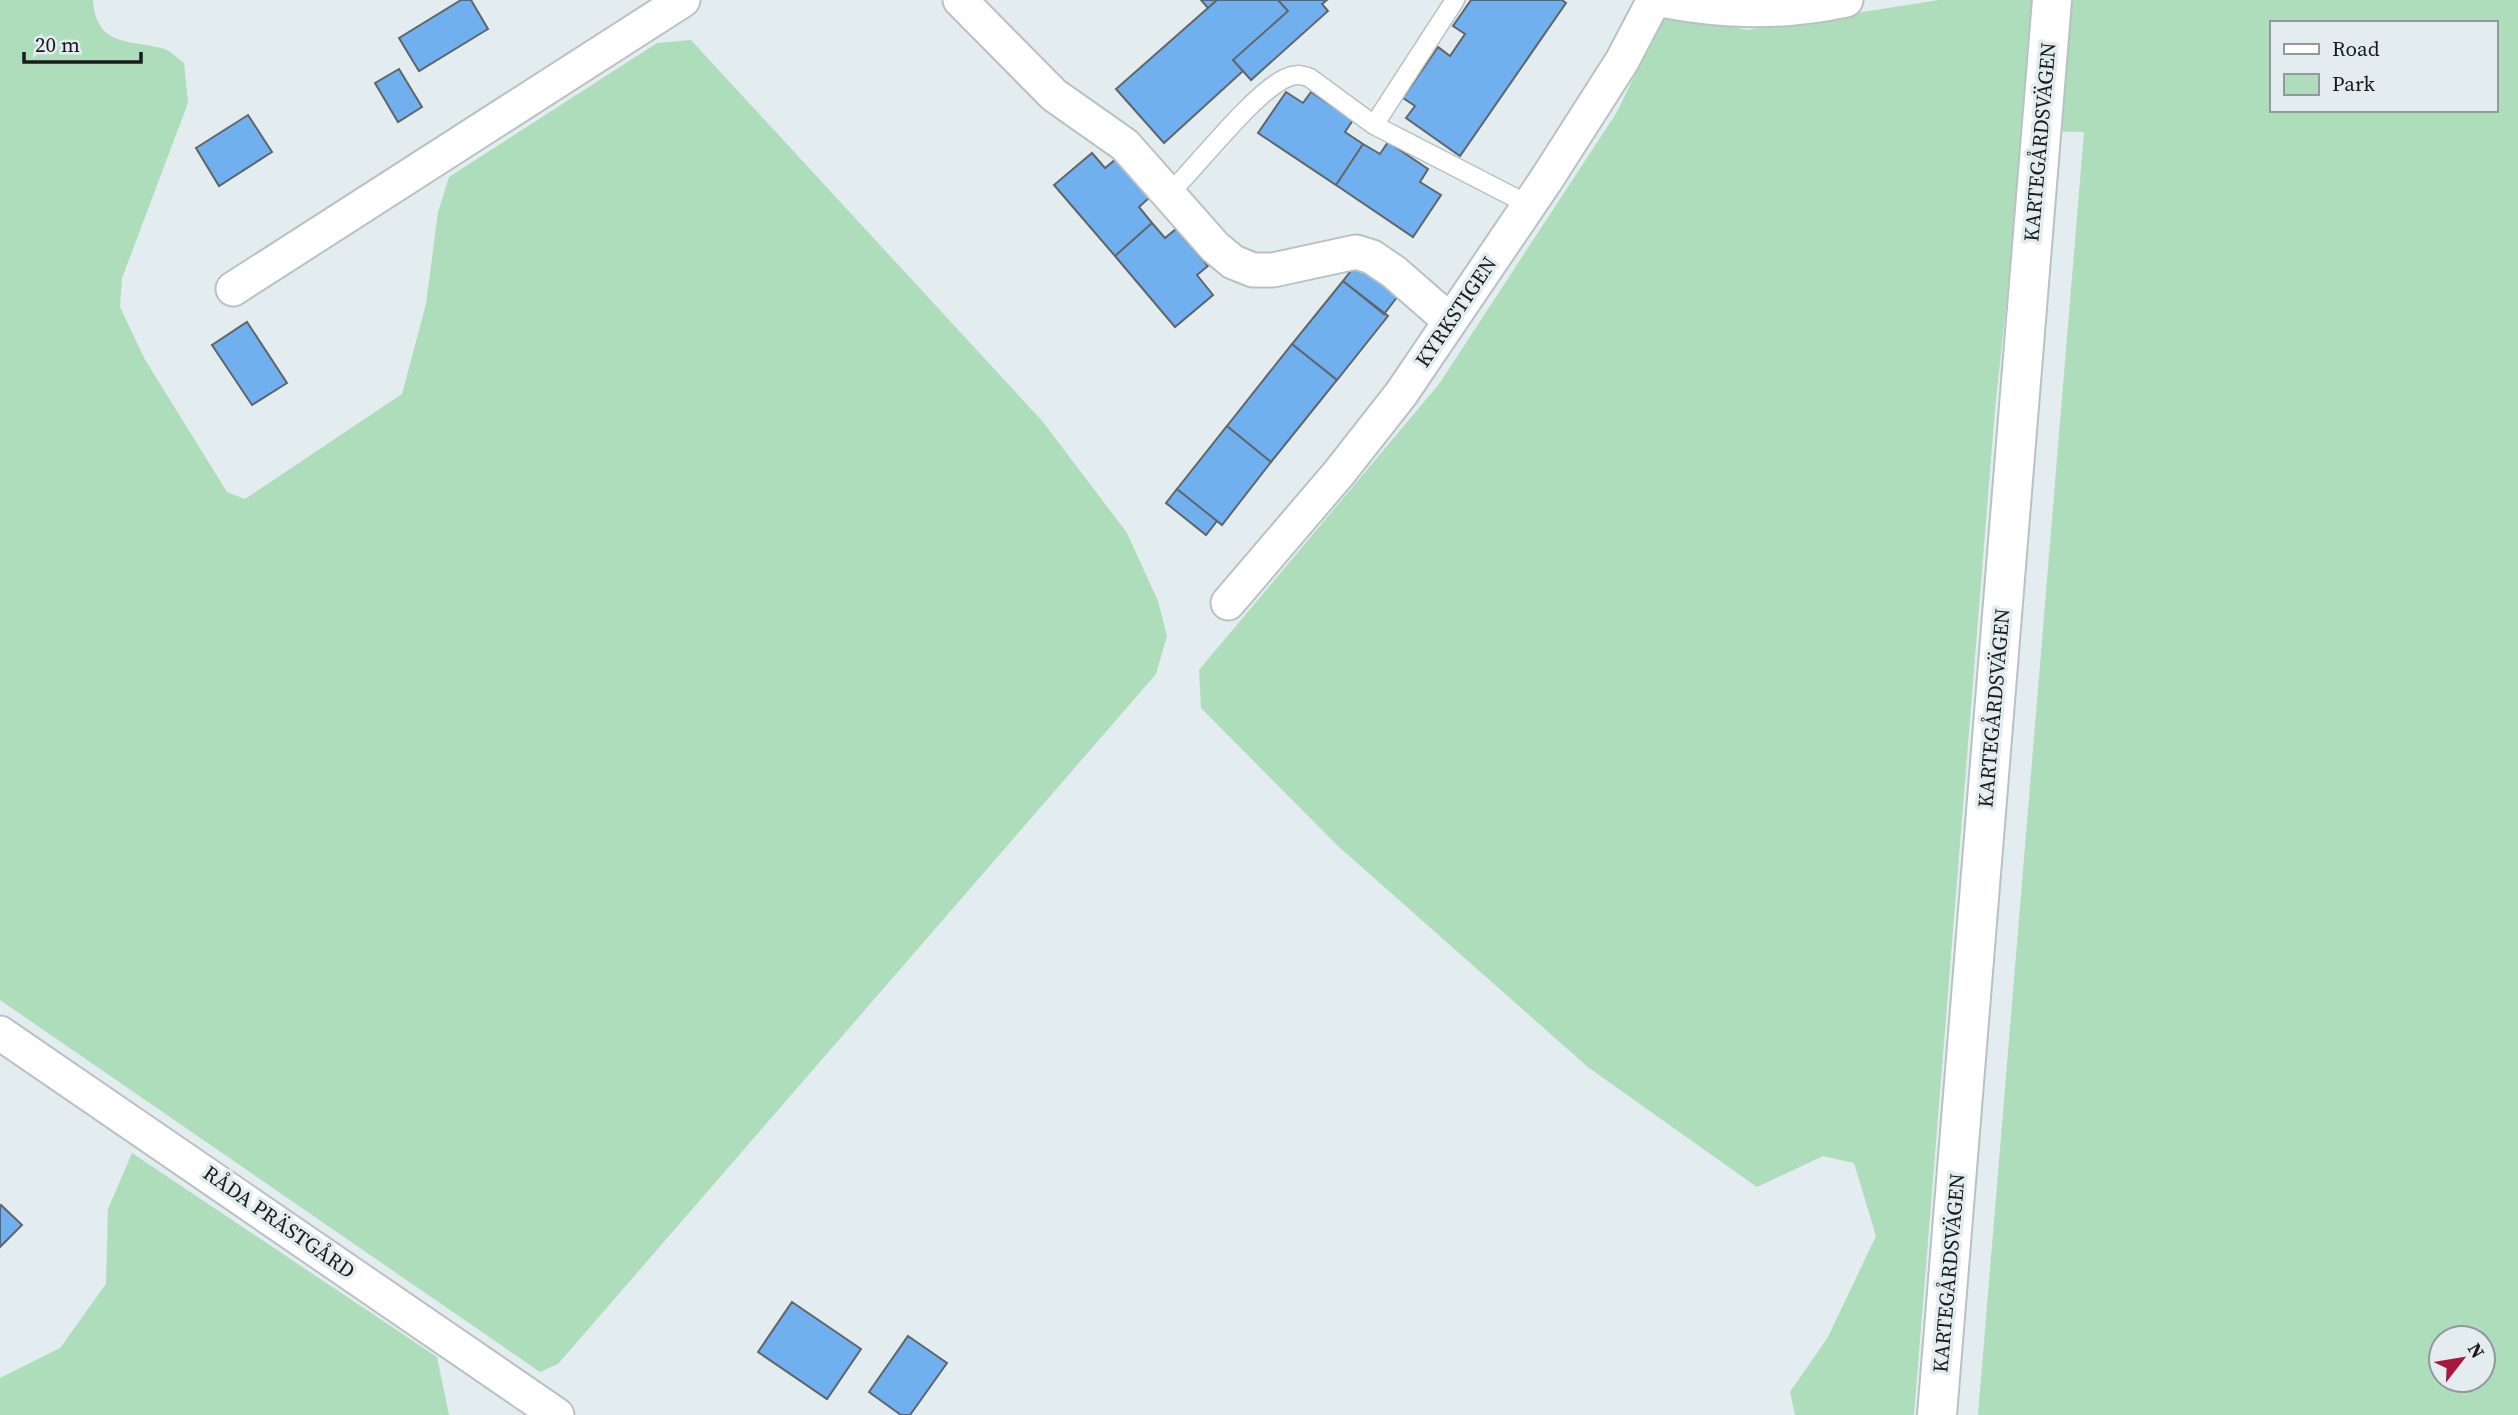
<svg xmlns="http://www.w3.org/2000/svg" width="2518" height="1415" viewBox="0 0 2518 1415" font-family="'Source Serif 4',serif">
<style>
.green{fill:#adddbb;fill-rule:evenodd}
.building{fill:#70b0ee;stroke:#60656a;stroke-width:2}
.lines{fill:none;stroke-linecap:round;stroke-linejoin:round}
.service-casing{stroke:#b8c1c3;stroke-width:21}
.minor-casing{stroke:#b8c1c3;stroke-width:37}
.tertiary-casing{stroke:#b8c1c3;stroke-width:42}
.service{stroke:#fff;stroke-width:18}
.minor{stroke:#fff;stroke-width:33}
.tertiary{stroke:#fff;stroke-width:38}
.labels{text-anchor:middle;stroke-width:7;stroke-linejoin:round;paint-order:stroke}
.street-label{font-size:21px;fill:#181b1c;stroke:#e3ecef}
</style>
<rect width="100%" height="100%" fill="#e3ecef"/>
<!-- green -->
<path class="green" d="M0 0H93C96 46 128 40 161 48 169 49 177 58 184 63L188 103 122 278 120 307 144 358 227 492 245 499 402 394 426 304 438 212 449 177 657 43 691 40 1043 422 1127 533 1158 601 1167 636 1156 674 558 1364 540 1372 0 1000Z
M1939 0H2518V1415H1978L2084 132 2025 131 1995 409 1914 1415H1795L1790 1392 1828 1337 1876 1236 1854 1163 1823 1156 1757 1187 1589 1068 1339 847 1201 708 1199 670 1439 384 1617 112 1665 13 1748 30ZM2271 23H2495V110H2271ZM2441 1338H2483V1380H2441Z
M132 1153 437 1357 449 1415H0V1378L60 1348 106 1284 108 1209Z"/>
<!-- building -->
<path class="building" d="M461 0H471L488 29 419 71 399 38Z
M1201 0H1217L1208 8Z
M1217 0H1278L1288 11 1233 60 1243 71 1164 143 1116 89Z
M1278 0H1327L1322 4 1328 11 1251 80 1233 60 1288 11Z
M1471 0H1562L1566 3 1460 156 1406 118 1415 106 1403 98 1438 47 1450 56 1465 34 1453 26Z
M399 69 422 107 398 122 375 83Z
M1286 92 1303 103 1311 92 1353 120 1345 132 1363 144 1336 185 1258 133Z
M248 115 272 152 219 186 196 148Z
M1388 142 1428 169 1420 182 1441 195 1413 237 1336 185 1363 144 1380 154Z
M1092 153 1105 168 1116 159 1149 198 1139 207 1152 223 1115 256 1054 185Z
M1152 223 1165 238 1176 229 1208 266 1197 275 1213 295 1175 327 1115 256Z
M1357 263 1398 296 1384 314 1343 281Z
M1343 281 1388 316 1337 380 1292 344Z
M247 322 287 383 252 405 212 345Z
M1292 344 1337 380 1271 462 1227 426Z
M1227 426 1271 462 1222 525 1177 489Z
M1177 489 1217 521 1206 535 1166 503Z
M1 1205 22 1225 0 1247V1206Z
M792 1302 861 1349 827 1399 758 1352Z
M908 1336 947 1363 910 1415H901L869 1392Z"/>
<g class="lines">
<!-- service casing -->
<g class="service-casing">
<path id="service" d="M1374 125 1529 205
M1169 194C1197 166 1252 95 1284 79 1294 74 1300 74 1310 78L1374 125 1455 0"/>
</g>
<!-- minor casing -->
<g class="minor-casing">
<path id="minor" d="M960 0 1054 95 1125 145 1215 247 1233 262 1253 270H1273L1356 252 1372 257 1394 272 1450 321
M1660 0C1725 12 1780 14 1846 0
M233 289 683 0
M1228 603 1339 473 1401 394 1546 180 1622 61 1654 0
M0 1033 557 1415"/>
</g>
<!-- tertiary casing -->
<g class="tertiary-casing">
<path id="tertiary" d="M1937 1415 2052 0"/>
</g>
<!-- service -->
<use href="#service" class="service"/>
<!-- minor -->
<use href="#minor" class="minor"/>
<!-- tertiary -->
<use href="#tertiary" class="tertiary"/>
</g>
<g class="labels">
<!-- street labels -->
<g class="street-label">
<text transform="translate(2040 142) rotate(-85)" y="7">KARTEGÅRDSVÄGEN</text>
<text transform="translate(1456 312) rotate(-56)" y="7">KYRKSTIGEN</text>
<text transform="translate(1994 708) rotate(-85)" y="7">KARTEGÅRDSVÄGEN</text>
<text transform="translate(279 1222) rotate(35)" y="7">RÅDA PRÄSTGÅRD</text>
<text transform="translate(1949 1273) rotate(-85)" y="7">KARTEGÅRDSVÄGEN</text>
</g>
</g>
<!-- legend -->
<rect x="2270" y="21" width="228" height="91" fill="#e3ecef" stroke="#92989b" stroke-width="2"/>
<rect x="2284" y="44" width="35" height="10" fill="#ffffff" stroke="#92989b" stroke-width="2"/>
<text x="2332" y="56" font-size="21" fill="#181b1c">Road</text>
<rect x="2284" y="74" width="35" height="21" fill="#adddbb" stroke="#92989b" stroke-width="2"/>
<text x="2332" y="91" font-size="21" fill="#181b1c">Park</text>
<!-- north arrow -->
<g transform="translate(2462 1359) rotate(59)"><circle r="33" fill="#e3ecef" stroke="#92989b" stroke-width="2"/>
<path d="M0-5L12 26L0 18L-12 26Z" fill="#ab163e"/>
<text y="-10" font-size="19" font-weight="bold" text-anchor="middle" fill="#181b1c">N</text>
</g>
<!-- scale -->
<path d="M24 52v10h117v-10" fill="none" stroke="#181b1c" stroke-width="3.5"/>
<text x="35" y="52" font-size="21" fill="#181b1c" stroke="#e3ecef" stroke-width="5" paint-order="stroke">20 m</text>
</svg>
